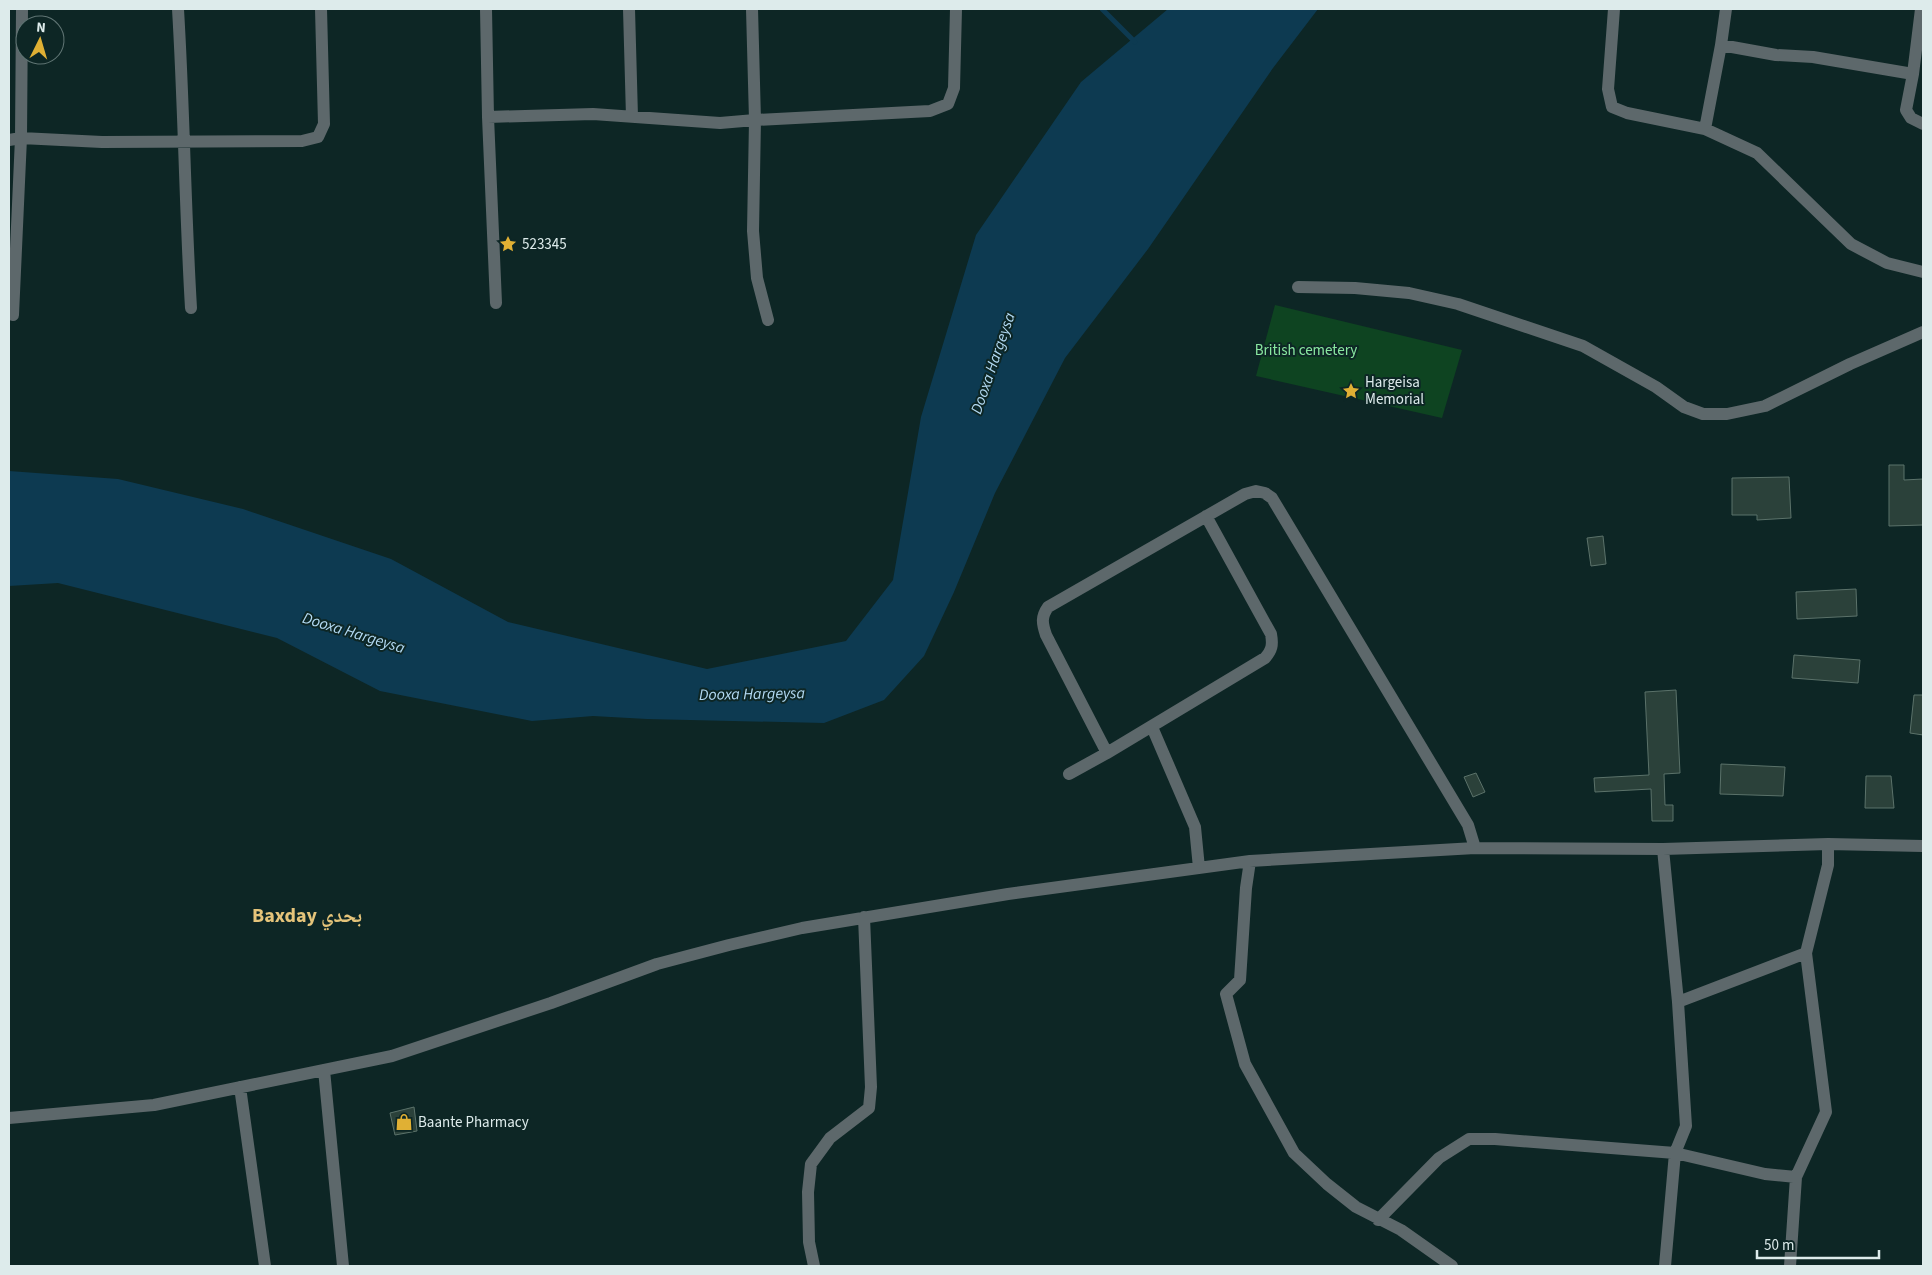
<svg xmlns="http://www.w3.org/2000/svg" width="1932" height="1275" viewBox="0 0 1932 1275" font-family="'Source Sans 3','Noto Naskh Arabic',sans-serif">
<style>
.green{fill:#0e4421}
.water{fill:#0d3a51}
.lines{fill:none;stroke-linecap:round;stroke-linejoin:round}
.stream{stroke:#0d3a51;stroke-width:5}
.building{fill:#2b413a;stroke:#5b726a}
.minor{stroke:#5d686b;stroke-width:12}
.labels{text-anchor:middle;stroke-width:4;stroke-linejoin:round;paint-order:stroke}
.poi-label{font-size:15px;fill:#ddebeb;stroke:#0d2625;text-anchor:start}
.park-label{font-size:15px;fill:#89e7a0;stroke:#0d2625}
.water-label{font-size:16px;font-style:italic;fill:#b2d9f2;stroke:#0d2625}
.district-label{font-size:20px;font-weight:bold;fill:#e5c47a;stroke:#0d2625}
</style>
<rect width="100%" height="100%" fill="#0d2625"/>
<!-- green -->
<path class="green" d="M1275 305 1462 350 1442 418 1256 376Z"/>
<!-- water -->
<path class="water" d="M1168 9H1318L1273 68 1148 249 1065 358 995 493 954 592 924 656 884 700 824 723 647 719 593 716 532 721 380 691 277 638 58 583 9 586V471L118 479 243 509 391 559 508 622 707 669 846 641 893 580 921 417 976 235 1081 82Z"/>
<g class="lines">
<!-- stream -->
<path class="stream" d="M1102 9 1135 42"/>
</g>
<!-- building -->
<path class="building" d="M1889 465H1904V480L1923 479V525L1889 526Z
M1789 477 1791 518 1757 520V515H1732V478Z
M1603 536 1606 564 1591 566 1587 538Z
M1856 589 1857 616 1797 619 1796 592Z
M1794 655 1860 660 1858 683 1792 678Z
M1676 690 1680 773 1664 774 1665 805H1673V821H1652L1651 789 1595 792 1594 778 1649 775 1645 692Z
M1914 695H1923V735L1910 733Z
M1721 764 1785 767 1783 796 1720 794Z
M1476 773 1485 792 1473 797 1464 777Z
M1866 776H1891L1894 808H1865Z
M414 1107 417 1131 395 1135 390 1113Z"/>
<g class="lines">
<!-- minor -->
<path class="minor" d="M178 9C184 108 185 208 191 308
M486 9 488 117 496 303
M629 9 632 117
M1614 9 1608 89 1612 107 1627 113 1705 129 1757 153 1851 244 1887 263 1923 272
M1921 9 1913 74 1906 110 1911 118 1923 124
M1721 45 1776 55 1813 57 1913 74
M488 117 593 114 720 123 755 120 752 9
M1705 129 1721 45 1726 9
M9 140 21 138 22 9
M1298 287 1355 288 1409 293 1458 304 1583 346 1656 387 1684 407 1703 414H1727L1765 406 1850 364 1923 332
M13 315 21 138 102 142 302 141 318 137 324 124 321 9
M768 320 757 278 753 231 755 120 930 111 948 104 954 88 956 9
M1206 516 1271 634C1273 645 1272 650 1265 658L1107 753 1046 635C1042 623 1041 617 1048 607L1245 494 1256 491 1265 493 1272 498 1468 825 1475 848
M1152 727 1195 827 1199 868
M1069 774 1107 753
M1663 849 1678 1002 1686 1126 1675 1153 1665 1266
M1250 861 1246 888 1240 980 1226 994 1245 1064 1294 1153 1327 1184 1356 1207 1401 1230 1452 1266
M1678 1002 1806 953
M324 1070 343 1266
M240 1087 265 1266
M9 1118 154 1105 392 1056 551 1003 657 964 729 945 802 928 1008 894 1250 861 1475 848 1663 849 1828 844 1923 846
M1378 1220 1439 1158 1469 1139H1495L1675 1153 1765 1174 1796 1177 1826 1112 1806 953 1828 865V844
M814 1266 809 1242 808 1192 811 1164 830 1138 869 1108 871 1087 864 917
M1790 1266 1796 1177"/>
</g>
<!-- icons -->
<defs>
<g id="sight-bare" transform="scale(1.35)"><path d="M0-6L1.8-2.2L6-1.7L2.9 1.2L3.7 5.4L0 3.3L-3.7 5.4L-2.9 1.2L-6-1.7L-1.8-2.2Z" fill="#e0b034" stroke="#0d2625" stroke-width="2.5" paint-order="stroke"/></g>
<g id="shop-bare" transform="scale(1.35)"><path d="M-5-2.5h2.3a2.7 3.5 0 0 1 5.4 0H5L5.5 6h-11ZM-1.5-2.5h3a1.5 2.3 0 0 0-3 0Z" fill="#e0b034" stroke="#0d2625" stroke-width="2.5" paint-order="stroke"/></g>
</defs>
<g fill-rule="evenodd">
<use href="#sight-bare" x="508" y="244"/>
<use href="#sight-bare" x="1351" y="391"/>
<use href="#shop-bare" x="404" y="1122"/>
</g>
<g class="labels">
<!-- poi labels -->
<g class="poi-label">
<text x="522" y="249">523345</text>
<text x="1365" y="387">Hargeisa<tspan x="1365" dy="17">Memorial</tspan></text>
<text x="418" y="1127">Baante Pharmacy</text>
</g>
<!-- park labels -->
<g class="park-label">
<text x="1306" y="355">British cemetery</text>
</g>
<!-- water labels -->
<g class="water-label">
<text transform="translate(992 363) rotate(-71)" y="6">Dooxa Hargeysa</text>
<text transform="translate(354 632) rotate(17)" y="6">Dooxa Hargeysa</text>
<text transform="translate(752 693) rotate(-1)" y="6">Dooxa Hargeysa</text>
</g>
<!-- district labels -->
<g class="district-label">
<text x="307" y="922">Baxday بحدي</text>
</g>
</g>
<!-- border -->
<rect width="1932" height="1275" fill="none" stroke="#ddebeb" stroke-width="20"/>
<!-- north arrow -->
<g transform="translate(40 40) rotate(5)"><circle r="24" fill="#0d2625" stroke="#607574"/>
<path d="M0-4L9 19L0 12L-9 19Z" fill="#e0b034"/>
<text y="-8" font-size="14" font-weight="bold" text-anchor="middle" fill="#ddebeb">N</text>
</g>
<!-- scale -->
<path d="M1757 1250v8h122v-8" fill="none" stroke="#ddebeb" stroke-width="2.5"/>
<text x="1764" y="1250" font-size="15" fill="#ddebeb" stroke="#0d2625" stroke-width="4" paint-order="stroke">50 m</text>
</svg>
